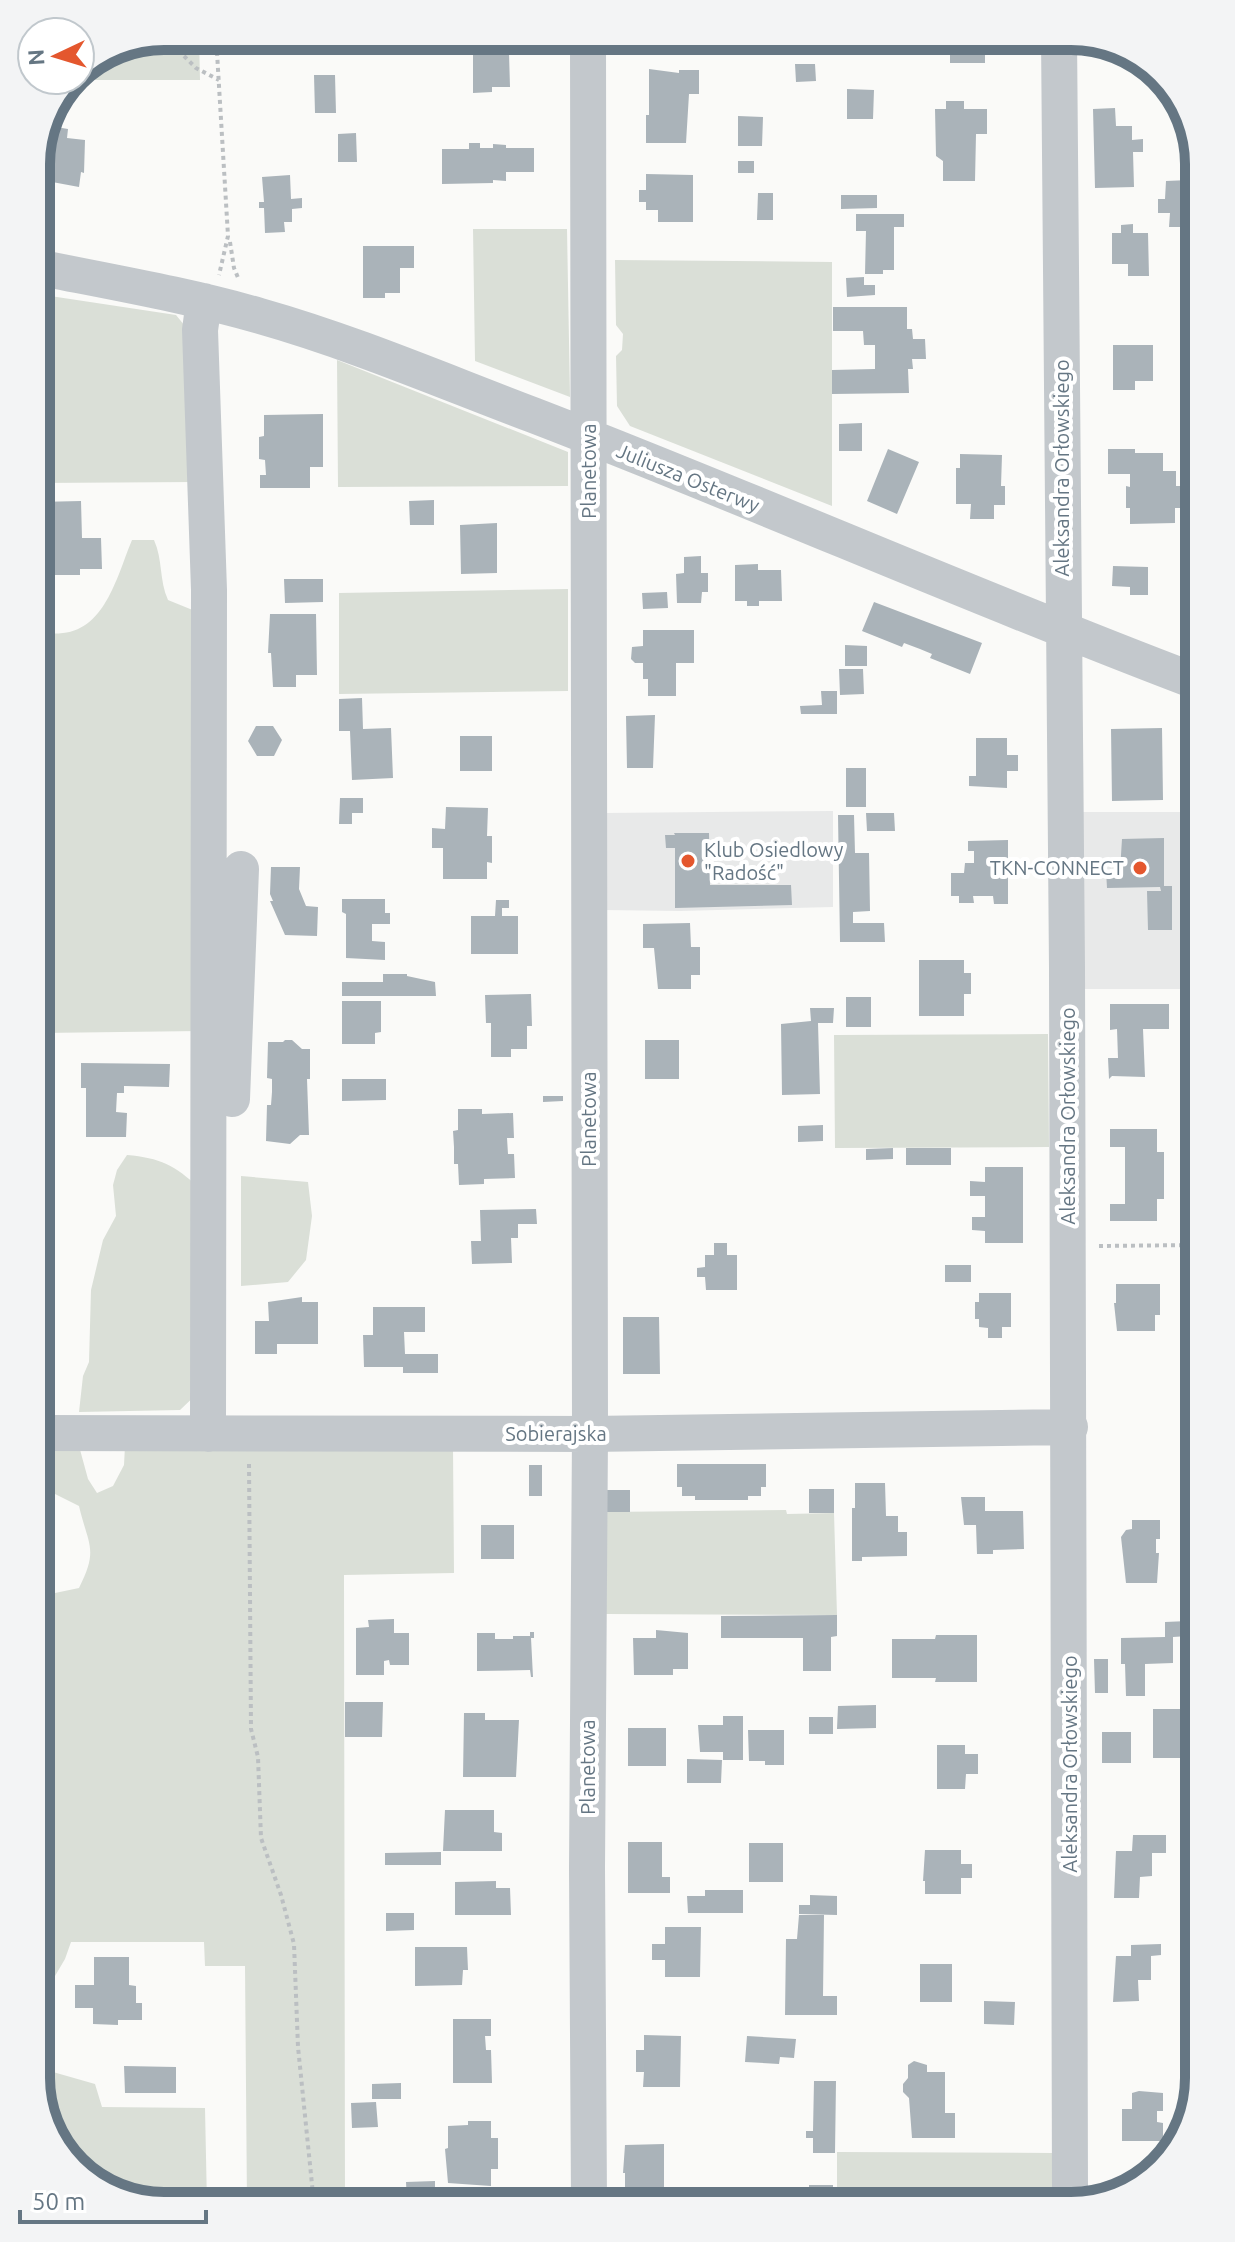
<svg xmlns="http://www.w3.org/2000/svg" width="1235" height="2242" viewBox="0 0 1235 2242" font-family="Ubuntu,sans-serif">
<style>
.built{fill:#e8e9e9}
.green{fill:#dadfd7}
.building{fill:#aab3b9}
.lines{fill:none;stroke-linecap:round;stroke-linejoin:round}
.path{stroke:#bbbfc2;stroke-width:4;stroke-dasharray:4 4;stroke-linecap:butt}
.minor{stroke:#c3c8cc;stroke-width:36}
.poi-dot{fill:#e4572e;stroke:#fff;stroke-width:3}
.labels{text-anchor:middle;stroke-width:8;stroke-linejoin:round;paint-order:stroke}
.street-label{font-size:20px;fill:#657683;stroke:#fff}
.poi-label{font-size:20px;fill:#657683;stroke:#fff;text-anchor:start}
.rim{fill:none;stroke:#657683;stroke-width:10}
</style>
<rect width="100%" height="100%" fill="#fafaf8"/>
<!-- built -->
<path class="built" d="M833 811V907L680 911 603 910 604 813Z
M1079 812H1184V989H1080Z"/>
<!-- green -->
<path class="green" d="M163 36H199L200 80H80V70Z
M567 229 570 397 475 361 473 229Z
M615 260 832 262V506L630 426 617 406 616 356 622 350 623 334 616 325Z
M37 294 176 315 193 336 195 482 38 483Z
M337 360 568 452V486L338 487Z
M132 540H154C163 560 159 580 168 600L195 611 200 1031 41 1033 39 630C47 634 54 634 63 633 106 629 118 573 132 540Z
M568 589V691L339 694V593Z
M1048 1034 1049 1147 835 1148 834 1035Z
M127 1155C160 1158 175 1165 199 1188L202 1389 180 1410 79 1412 83 1376 89 1362 91 1290 103 1240 116 1216 113 1185 117 1170Z
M241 1176 308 1182 312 1216 306 1260 288 1282 241 1286Z
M43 1446H79L88 1479 97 1493 113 1486 124 1465 125 1446 453 1448 454 1573 344 1575 345 2204 247 2205 245 1966H205L204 1942H71L65 1959 45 1993 43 1590 55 1593 79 1588C99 1549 88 1545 79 1506L43 1488Z
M786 1510 787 1514 834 1513 837 1615 606 1614 607 1512Z
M46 2070 95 2084 102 2107 205 2108 207 2205 156 2206 92 2184 46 2128Z
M837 2152 1053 2153 1052 2197 837 2199Z"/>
<!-- building -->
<path class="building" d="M765 36H791V49L764 48Z
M875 36H915V41H906V46H875Z
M950 36 985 38V63H950Z
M509 53 510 87H492V92L473 93V54Z
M795 64H815L816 81 796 82Z
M649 69 679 73V70H699V94H689L686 143H646V115H649Z
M314 75H335L336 113H315Z
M847 89 874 90 873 119H847Z
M946 101H964V109H987V134H976L975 181H943V161L936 156 935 109H946Z
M1183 107 1189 114V134H1185Z
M1115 108 1116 126H1132V140L1143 139V152H1133L1134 187 1095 188 1093 109Z
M738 116 763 117 762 146H738Z
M50 126 68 129 67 138 85 140 84 173 81 172 79 187 36 179V156Z
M356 133 357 162H338V134Z
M469 143H480V148H493V144L506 145V148H534V172H506V181L493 180V183L442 184V149H469Z
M738 161H754V173H738Z
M646 174 693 175V222H658V210H646V202H639V190H646Z
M290 175 291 199 302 198V208L292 209V222H284L285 232 265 233 264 208H259V202H264L262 177Z
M1189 180 1190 213H1186V227H1169L1170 213H1158V199H1165L1166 181Z
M758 193H773V220H757Z
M841 195H877V208L841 209Z
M856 214H904V227H894V270H883V274H865L866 231H856Z
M1133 224V233H1148L1149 276H1128V264H1112V233H1121V225Z
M363 246H414V268H400V293H385V298H363Z
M864 277V285H875V295L847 297 846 278Z
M833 307H907V329H912L913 339H925L926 359H912L913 369H908L909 393 832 394V370L875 369V345H864L863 331H833Z
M1113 345H1153V381H1135V390H1113Z
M323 414V467H310V488H260V475H266L265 460 259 459V437L264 436V415Z
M862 423V451H839V424Z
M888 449 919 462 897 514 867 501Z
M1108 449H1135V453H1163V471H1176V486H1181L1180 508H1175V523L1130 524V508H1126V486L1130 487V474H1108Z
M960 454 1002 455 1001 486H1005V505H994V519H970L971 504H956V468H960Z
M434 500V525H410L409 501Z
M81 501 82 538H101L102 569H80V575H50L49 569H38V502Z
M497 523V573L461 574 460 525Z
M701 556V573H708V592H702L701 603H677L676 574 684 573V557Z
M758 564V570H781L782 601H759V606H747V601H735V565Z
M1113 566 1148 567V595H1130V587L1112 586Z
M284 579H323V602L285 603Z
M667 592 668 608 643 609 642 593Z
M874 602 982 643 970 674 930 658 932 654 920 649 904 643 902 647 862 631Z
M270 614H316L317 675H296V687H273L271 653H268Z
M643 630H694V663H676V696H648V679H643V663H635L631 659 632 647 643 646Z
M845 645 867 646V666H845Z
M839 669H863L864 694 840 695Z
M821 691H837V714H801L800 706 822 705Z
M362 698 363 729 391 728 393 778 352 780 350 731H339V699Z
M655 715 653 768H627L626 716Z
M256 726H273L282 740 274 756H257L248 741Z
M1162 728 1163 800 1112 801 1111 729Z
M460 736H492V771H460Z
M976 738H1007V755H1018V771H1007V788L969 786V776H976Z
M846 768H866V807H846Z
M340 798H363V813H352V824H339Z
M446 807 488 808 487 836H492V863L487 862V879H443V848H432V828L445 829Z
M866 813H894L895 831H867Z
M838 815H854L855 853H869L870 911 853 912V923H884L885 942H840Z
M674 833H709L710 885H791L792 905 675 908V848H666L665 835H675Z
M1164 838V886H1172V930H1148L1147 891H1161L1160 887 1107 888 1106 871H1120L1122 839Z
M1008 840V904H994L993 896H973L974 903H959V896H951V873H964L965 863H974V851H968V841Z
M271 867H300L299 889 306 906 318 907 317 936 285 935 270 901H273L270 894Z
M342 899H385V913H390V924H372V941L385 942V960L346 958V914L342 912Z
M496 900H509V908H502V916H518V954H471V916H495Z
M690 923 691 947H700V975H691V989H658L654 948H643V924Z
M919 960H964V973H971V994H964V1016H919Z
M383 974H407V976L435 982 436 996H342V982H383Z
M531 994 532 1026H527V1049H511V1057H491V1023H486L485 995Z
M846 997H871V1027H846Z
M342 1001H381V1032L375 1033V1044H342Z
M1110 1004H1169V1029H1143L1145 1077 1112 1076 1109 1079 1108 1058H1118L1117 1029 1110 1030Z
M810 1008H834L833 1023H818L820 1094 782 1095 781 1024 811 1021Z
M285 1040H292L302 1049H310V1079H307L309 1135H300L290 1144 266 1141 267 1105H271L272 1092V1079L267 1078 268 1042H283Z
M645 1040H679V1079H645Z
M81 1063 170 1064 169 1087 124 1086V1093H117L116 1112 127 1113 126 1137H86V1088H81Z
M342 1079H386V1100L342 1101Z
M543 1096H563V1101L543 1102Z
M458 1109H482V1114L513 1113 514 1138H507L508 1154H514L515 1178 484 1179V1184L459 1185 458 1164H454V1147L453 1131 458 1130Z
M823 1125V1141L798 1142V1126Z
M1110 1129H1157V1152H1164V1199H1157V1221H1110V1204H1125V1147H1110Z
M893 1148V1159L866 1160V1149Z
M906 1148H951V1165H906Z
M985 1167H1023V1243H985V1231L972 1230V1217H985V1196H970V1181L985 1182Z
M536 1209 537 1224H518V1238H511L512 1263 472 1264 471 1241H481L480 1210Z
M714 1243H727V1255H737V1290H706L705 1277H697V1268L705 1267V1255H714Z
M945 1265H971V1282H945Z
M1116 1284H1160V1315H1155V1331H1117L1114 1303H1116Z
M979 1293H1011V1327H1002V1338H988V1328L979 1327V1319H975V1302H979Z
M302 1297V1302H318V1344H277V1354H255V1321H269L268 1302Z
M42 1304H53L54 1325 42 1324Z
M373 1307H425V1332H404L405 1354H438V1373H403V1367H364L363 1335H373Z
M623 1317H659L660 1374H623Z
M677 1464H766V1487H761V1496H748V1500H695V1496H682V1487H677Z
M529 1465H542V1496H529Z
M855 1483H885L886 1516H898V1532H907V1556L862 1557V1561H852V1508H855Z
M809 1489H834V1513H809Z
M607 1490H630V1512H607Z
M961 1497H985V1511H1023L1024 1549 993 1550V1554H977L976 1525H964Z
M1132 1520H1160V1539H1156V1553H1159L1157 1583H1126L1121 1537 1126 1530 1132 1529Z
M481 1525H514V1559H481Z
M837 1615V1636L831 1637V1671H803V1638H721V1616Z
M394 1619V1633H409V1665H390L389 1660 384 1661V1675H356V1628L369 1627 368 1620Z
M1188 1621V1636L1173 1637V1663L1145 1664V1696H1126L1125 1664H1121V1638L1165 1637V1622Z
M656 1630 688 1633V1669H673V1675H634L633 1638H656Z
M530 1632H534V1638H531L533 1677H531L530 1670 477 1671V1633H495V1639H513V1636H530Z
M936 1635H977V1682H935L936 1678H892V1639H935Z
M1190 1635H1197V1661H1191Z
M1094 1659H1108V1693H1095Z
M1197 1682V1732H1188V1758H1153V1709H1188V1683Z
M345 1702H383L382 1737H345Z
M876 1705V1728L837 1729 838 1706Z
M464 1713H485V1720H519L516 1777H463Z
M723 1716H743V1760H723V1752H700L698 1725H723Z
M809 1717H833V1734H809Z
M628 1728H666V1766H628Z
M748 1730H784V1765H765V1761H749Z
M1102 1732H1131V1763H1102Z
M937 1745H965V1754H978V1774H966L965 1789H937Z
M687 1759 722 1760 721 1783H687Z
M445 1810H494V1832L502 1833V1851H443Z
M1133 1835H1166V1853H1152V1876L1140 1877 1139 1898H1114L1116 1851H1132Z
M628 1842H662V1877H670V1893H628Z
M749 1843H783V1882H749Z
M925 1850H961V1864H972V1878H961V1894H925V1881H923Z
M441 1852V1865H385V1853Z
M496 1881V1888H510L511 1915H455V1882Z
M705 1890H743V1913H688L687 1896H705Z
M810 1895 837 1896V1915L799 1914V1905H810Z
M386 1913H414V1930L386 1931Z
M799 1915H824L823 1996H837V2015H785L786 1939H797Z
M665 1927H701L700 1977H665V1960H652V1944H665Z
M1161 1944V1955L1151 1956V1980H1138L1139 2001 1113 2002 1116 1956H1131V1945Z
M415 1947H467L468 1970H463L462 1985 415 1986Z
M94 1957H129V1985L136 1986V2003H142V2020H118V2025L93 2024V2008H75V1985H94Z
M920 1964H952V2002H920Z
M984 2001 1015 2002 1014 2025 984 2024Z
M1188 2012H1198L1199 2086 1193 2105H1187Z
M453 2019H491V2036H485L486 2050H491L492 2083H453Z
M644 2035 681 2036 680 2087H643L644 2072H636V2050H644Z
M747 2036 796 2039 794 2058 780 2057 779 2064 745 2062Z
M914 2061 927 2065V2072H945V2113H955V2138H912L909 2098 903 2092V2084L908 2078V2065Z
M124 2066 176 2067V2093H125Z
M814 2081H836L835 2153H813V2138H806V2131H813Z
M401 2083V2099H372V2084Z
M1139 2091 1163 2093V2111H1157V2122L1163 2123V2141H1122V2109H1132V2093Z
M376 2102 378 2127 352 2128 351 2103Z
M468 2121H491V2138H498V2169H491V2186L448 2183 445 2149 448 2148V2126L468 2125Z
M664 2144V2199H625V2173H623L625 2145Z
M435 2181V2202H407L406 2182Z
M809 2185H833V2199H809Z"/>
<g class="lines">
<!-- path -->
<path class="path" d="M216 36 228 236 219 275
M184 56 196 68 219 80
M230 242 234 268 239 280
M1099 1246 1195 1245
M249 1464 251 1729 258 1757 261 1838 281 1895 294 1944 298 2047 314 2204"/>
<!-- minor -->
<path class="minor" d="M588 36 590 1434 587 1868 589 2201
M1059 36 1067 968 1070 2197
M37 267C111 282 187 295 260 316 352 342 443 381 533 415 754 500 970 596 1192 680
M204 301 200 330 209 590 208 1434
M232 1099 241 869
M42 1433 590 1434 1070 1427"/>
</g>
<!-- markers -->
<g class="poi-dot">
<circle cx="688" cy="861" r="8"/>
<circle cx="1140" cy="868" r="8"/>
</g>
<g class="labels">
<!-- street labels -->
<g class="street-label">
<text transform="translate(1062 468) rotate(-90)" y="7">Aleksandra Orłowskiego</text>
<text transform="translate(589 471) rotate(-90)" y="7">Planetowa</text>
<text transform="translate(688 478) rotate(22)" y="7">Juliusza Osterwy</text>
<text transform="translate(1068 1116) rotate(-90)" y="7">Aleksandra Orłowskiego</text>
<text transform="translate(589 1119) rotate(-90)" y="7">Planetowa</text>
<text x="556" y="1441">Sobierajska</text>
<text transform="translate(1070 1764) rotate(-90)" y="7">Aleksandra Orłowskiego</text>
<text transform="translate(588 1767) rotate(-90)" y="7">Planetowa</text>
</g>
<!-- poi labels -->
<g class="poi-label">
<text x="704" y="857">Klub Osiedlowy<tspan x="704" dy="23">"Radość"</tspan></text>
<text x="1124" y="875" text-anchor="end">TKN-CONNECT</text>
</g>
</g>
<!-- crop -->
<path d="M0 0H1235V2242H0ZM164 50H1071A114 114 0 0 1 1185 164V2078A114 114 0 0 1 1071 2192H164A114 114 0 0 1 50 2078V164A114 114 0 0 1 164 50Z" fill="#f3f4f5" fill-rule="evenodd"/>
<path class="rim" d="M164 50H1071A114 114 0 0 1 1185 164V2078A114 114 0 0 1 1071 2192H164A114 114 0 0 1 50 2078V164A114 114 0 0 1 164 50Z"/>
<!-- north arrow -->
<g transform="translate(56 56) rotate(266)"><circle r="38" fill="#ffffff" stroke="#c1c8cd" stroke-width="2"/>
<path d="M0-6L14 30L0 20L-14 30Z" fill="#e4572e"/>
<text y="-12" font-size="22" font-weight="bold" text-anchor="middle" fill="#657683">N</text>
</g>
<!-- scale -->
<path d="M20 2210v12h186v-12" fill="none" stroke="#657683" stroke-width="4"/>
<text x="32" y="2210" font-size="24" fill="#657683" stroke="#ffffff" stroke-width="6" paint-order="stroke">50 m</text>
</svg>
